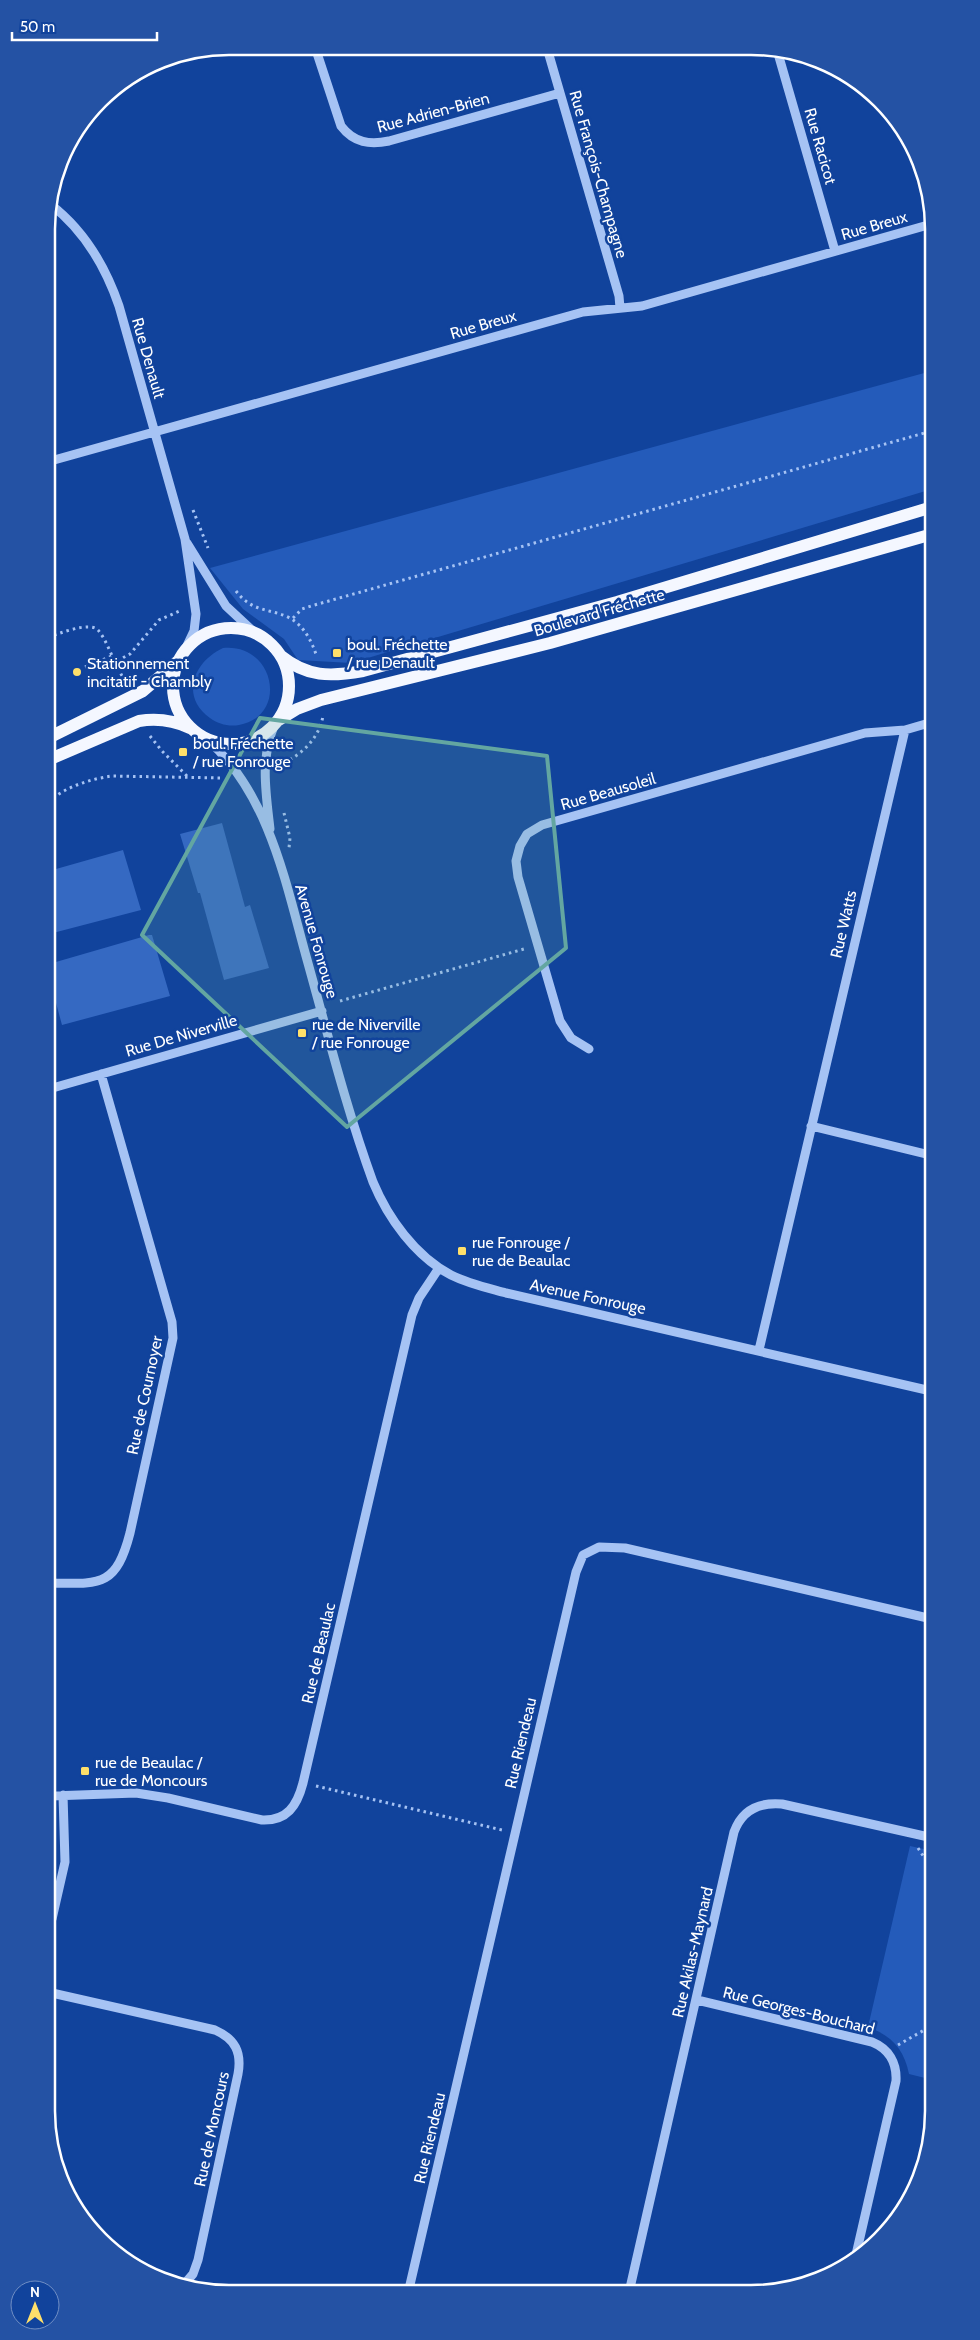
<svg xmlns="http://www.w3.org/2000/svg" width="980" height="2340" viewBox="0 0 980 2340" font-family="Cabin,sans-serif">
<style>
.green{fill:#245bba}
.building{fill:#3569c2}
.lines{fill:none;stroke-linecap:round;stroke-linejoin:round}
.path{stroke:#a6c3f4;stroke-width:3;stroke-dasharray:2.5 4;stroke-linecap:butt}
.minor{stroke:#a6c3f4;stroke-width:9}
.major{stroke:#f4f7ff;stroke-width:12}
.marked{fill:#63a6a1;fill-opacity:0.2;stroke:#63a6a1;stroke-width:4;stroke-linejoin:round}
.poi-dot{fill:#ffe06a;stroke:#11439c;stroke-width:2}
.labels{text-anchor:middle;stroke-width:5;stroke-linejoin:round;paint-order:stroke}
.street-label{font-size:16px;fill:#fff;stroke:#11439c}
.poi-label{font-size:16px;fill:#fff;stroke:#11439c;text-anchor:start}
.rim{fill:none;stroke:#fff;stroke-width:2.5}
</style>
<rect width="100%" height="100%" fill="#11439c"/>
<!-- green -->
<path class="green" d="M928 372 929 490 351 663 298 660 284 639 243 609 210 568Z
M223 648C275 643 289 716 239 725 229 727 218 724 210 718 180 697 193 662 223 648Z
M910 1846 933 1851V2080L909 2074C904 2049 892 2036 868 2027Z"/>
<!-- building -->
<path class="building" d="M222 823 245 907 250 905 269 968 224 980 200 893H198L180 834Z
M123 850 141 910 49 934V871Z
M149 935H152L170 996 62 1025 49 977V964Z"/>
<g class="lines">
<!-- path -->
<path class="path" d="M193 510 208 548
M236 591C262 626 296 594 317 657
M293 618 302 609 311 606 928 432
M48 637C59 634 89 621 98 630 105 638 110 652 115 662L130 654 159 620 182 610
M115 662 125 682
M85 667 112 656
M150 736 162 751 188 777
M278 765C300 757 319 739 323 716
M48 802C65 787 90 779 112 776L223 778
M284 813 290 838 289 848
M340 1001 524 949
M316 1786 502 1830
M918 1848 933 1871
M898 2045 933 2025"/>
<!-- minor -->
<path class="minor" d="M315 47 341 126C354 143 370 145 389 141L560 93
M547 48 619 296 620 308
M777 50 835 251
M50 204C84 230 105 265 119 306L185 539 196 614 194 631 185 650
M47 462 583 312 642 306 928 225
M187 543 226 606 256 634
M209 741C269 796 285 880 306 956 327 1031 346 1108 373 1182 388 1218 415 1256 451 1275 469 1284 488 1288 506 1293L931 1391
M270 829C266 793 260 760 274 726
M589 1049 571 1038 560 1021 518 877 516 861 520 846 527 834 542 825 865 733 905 730 929 723
M49 1089 322 1011
M811 1126 930 1155
M759 1350 905 730
M51 1583C100 1584 116 1587 130 1533L173 1338 172 1322 101 1074
M51 1796 136 1793 168 1798 262 1820C287 1821 297 1806 303 1783L412 1315 419 1298 439 1268
M52 1919 65 1862 63 1795
M52 1993 215 2030C235 2039 242 2052 238 2074L198 2260 193 2274 182 2287
M697 2000 872 2042C889 2049 897 2063 896 2081L855 2259
M630 2288 734 1832C742 1810 759 1802 782 1804L933 1838
M409 2289 576 1572 583 1555 599 1547 625 1548 932 1619"/>
<!-- major -->
<path class="major" d="M173 686a58 58 0 1 1 116 0a58 58 0 1 1-116 0Z
M281 656C307 677 330 677 363 671L617 602 929 508
M279 720 297 709 321 700 550 643 929 535
M48 738 143 691 178 661
M48 760 139 721C157 718 173 720 190 728"/>
</g>
<!-- marked area -->
<path class="marked" d="M260 718 547 756 566 948 347 1127 142 935Z"/>
<!-- markers -->
<g class="poi-dot">
<rect x="332" y="648" width="10" height="10" rx="2.5"/>
<circle cx="77" cy="672" r="5"/>
<rect x="178" y="747" width="10" height="10" rx="2.5"/>
<rect x="297" y="1028" width="10" height="10" rx="2.5"/>
<rect x="457" y="1246" width="10" height="10" rx="2.5"/>
<rect x="80" y="1766" width="10" height="10" rx="2.5"/>
</g>
<g class="labels">
<!-- street labels -->
<g class="street-label">
<text transform="translate(433 112) rotate(-15)" y="6">Rue Adrien-Brien</text>
<text transform="translate(821 146) rotate(74)" y="6">Rue Racicot</text>
<text transform="translate(599 174) rotate(74)" y="6">Rue François-Champagne</text>
<text transform="translate(874 225) rotate(-16)" y="6">Rue Breux</text>
<text transform="translate(483 324) rotate(-16)" y="6">Rue Breux</text>
<text transform="translate(149 358) rotate(74)" y="6">Rue Denault</text>
<text transform="translate(599 612) rotate(-16)" y="6">Boulevard Fréchette</text>
<text transform="translate(608 791) rotate(-16)" y="6">Rue Beausoleil</text>
<text transform="translate(843 924) rotate(-77)" y="6">Rue Watts</text>
<text transform="translate(317 941) rotate(74)" y="6">Avenue Fonrouge</text>
<text transform="translate(181 1035) rotate(-16)" y="6">Rue De Niverville</text>
<text transform="translate(588 1296) rotate(12)" y="6">Avenue Fonrouge</text>
<text transform="translate(144 1395) rotate(-78)" y="6">Rue de Cournoyer</text>
<text transform="translate(318 1653) rotate(-77)" y="6">Rue de Beaulac</text>
<text transform="translate(520 1743) rotate(-77)" y="6">Rue Riendeau</text>
<text transform="translate(692 1952) rotate(-77)" y="6">Rue Akilas-Maynard</text>
<text transform="translate(799 2010) rotate(14)" y="6">Rue Georges-Bouchard</text>
<text transform="translate(211 2129) rotate(-78)" y="6">Rue de Moncours</text>
<text transform="translate(429 2138) rotate(-77)" y="6">Rue Riendeau</text>
</g>
<!-- poi labels -->
<g class="poi-label">
<text x="347" y="650">boul. Fréchette<tspan x="347" dy="18">/ rue Denault</tspan></text>
<text x="87" y="669">Stationnement<tspan x="87" dy="18">incitatif - Chambly</tspan></text>
<text x="193" y="749">boul. Fréchette<tspan x="193" dy="18">/ rue Fonrouge</tspan></text>
<text x="312" y="1030">rue de Niverville<tspan x="312" dy="18">/ rue Fonrouge</tspan></text>
<text x="472" y="1248">rue Fonrouge /<tspan x="472" dy="18">rue de Beaulac</tspan></text>
<text x="95" y="1768">rue de Beaulac /<tspan x="95" dy="18">rue de Moncours</tspan></text>
</g>
</g>
<!-- crop -->
<path d="M0 0H980V2340H0ZM229 55H751A174 174 0 0 1 925 229V2111A174 174 0 0 1 751 2285H229A174 174 0 0 1 55 2111V229A174 174 0 0 1 229 55Z" fill="#2452a4" fill-rule="evenodd"/>
<path class="rim" d="M229 55H751A174 174 0 0 1 925 229V2111A174 174 0 0 1 751 2285H229A174 174 0 0 1 55 2111V229A174 174 0 0 1 229 55Z"/>
<!-- north arrow -->
<g transform="translate(35 2305)"><circle r="24" fill="#11439c" stroke="#708ec4"/>
<path d="M0-4L9 19L0 12L-9 19Z" fill="#ffe06a"/>
<text y="-8" font-size="14" font-weight="bold" text-anchor="middle" fill="#ffffff">N</text>
</g>
<!-- scale -->
<path d="M12 32v8h145v-8" fill="none" stroke="#ffffff" stroke-width="2.5"/>
<text x="20" y="32" font-size="15" fill="#ffffff" stroke="#11439c" stroke-width="4" paint-order="stroke">50 m</text>
</svg>
